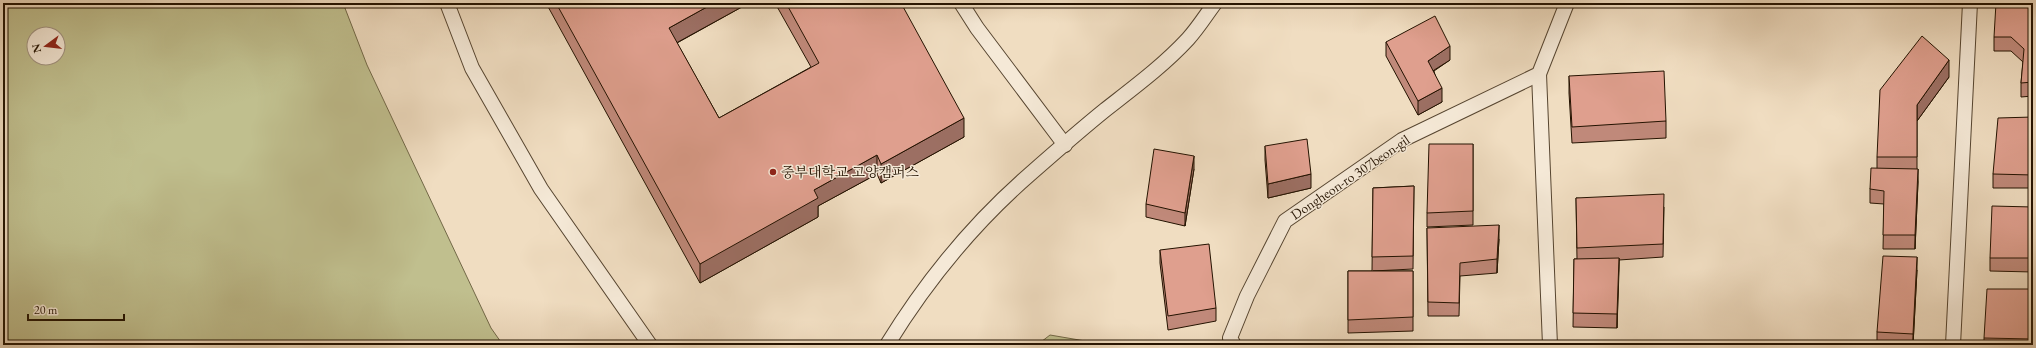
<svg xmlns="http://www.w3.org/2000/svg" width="2036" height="348" viewBox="0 0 2036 348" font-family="'EB Garamond','Noto Serif KR',serif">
	<rect width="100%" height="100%" fill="#f0ddc1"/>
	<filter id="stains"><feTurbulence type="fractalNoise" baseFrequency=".005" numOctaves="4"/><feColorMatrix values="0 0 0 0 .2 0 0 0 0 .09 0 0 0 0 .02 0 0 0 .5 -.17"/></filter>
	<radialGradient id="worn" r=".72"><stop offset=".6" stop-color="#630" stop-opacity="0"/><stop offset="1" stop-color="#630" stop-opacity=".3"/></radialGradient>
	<!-- green -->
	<g fill="#c0bf8e" stroke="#726847" fill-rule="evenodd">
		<path d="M3 3H343L367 65 491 328 503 345H3ZM34 34H58V58H34Z"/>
		<path d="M1050 335 1091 342 1094 345H1037Z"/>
	</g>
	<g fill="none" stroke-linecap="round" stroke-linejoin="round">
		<!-- lane casing -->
		<g stroke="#564530" stroke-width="16">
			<g id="lane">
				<path d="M447 3 472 68 541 189 650 345"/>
				<path d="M961 3 977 28 1065 145"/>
				<path d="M1539 74 1550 345"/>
				<path d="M887 345C925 283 974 223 1029 175 1054 153 1079 131 1105 110 1133 88 1163 66 1188 39 1198 28 1206 15 1215 3"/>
				<path d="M1234 345 1230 338 1247 296 1285 221 1402 140 1539 74 1567 3"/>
				<path d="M1953 345 1970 3"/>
			</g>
		</g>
		<!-- lane -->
		<use href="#lane" stroke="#f5e9d7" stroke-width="14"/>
	</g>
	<!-- wall -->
	<g fill="#c0897a" stroke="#231200">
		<path d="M546 3H749L677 43 719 118 811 67 775 3H901L964 137 881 183 877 174 818 206V217L700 283Z"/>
		<path d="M2033 4V96L2021 97V83L2023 62 2011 51H1994V37Z"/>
		<path d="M1386 42 1450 60 1434 71 1442 102 1418 115 1386 56Z"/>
		<path d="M1569 76 1666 121V138L1572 143 1569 93Z"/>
		<path d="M1949 77 1917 121V169L1918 182 1915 249H1883L1884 204 1870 203V189L1877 168V157Z"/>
		<path d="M2033 117V188H1993V174Z"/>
		<path d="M1473 144V225L1427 227V213Z"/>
		<path d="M1265 146 1311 188 1268 198 1265 160Z"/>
		<path d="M1194 169 1185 226 1146 217V204Z"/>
		<path d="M1414 186 1413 269 1373 271H1413V331L1348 333V271H1372L1373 188Z"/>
		<path d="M1576 198 1664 207 1663 257 1619 260 1617 328 1573 327 1574 259H1577Z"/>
		<path d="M2033 207V272L1990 271V258Z"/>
		<path d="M1427 228 1499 239 1497 273 1460 276 1459 316H1428Z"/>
		<path d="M1160 250 1216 308V321L1168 330 1160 263Z"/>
		<path d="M1917 270 1913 345H1877V332Z"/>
		<path d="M2033 289V345H1984V338Z"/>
	</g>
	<!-- shaded-wall -->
	<g fill="#9c6f63" stroke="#231200">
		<path d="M714 3H749L669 47V28Z"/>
		<path d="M1450 46V60L1428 74V61Z"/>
		<path d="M1949 60V77L1917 121V105Z"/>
		<path d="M1442 88V102L1418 115V101Z"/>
		<path d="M964 118V137L881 183V164Z"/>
		<path d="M877 155V174L818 206V217L700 283V264L814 190Z"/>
		<path d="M1194 156V169L1185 226V213Z"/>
		<path d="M1918 169V182L1915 249V235Z"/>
		<path d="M1311 174V188L1268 198V184Z"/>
		<path d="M1499 225V239L1497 273V259Z"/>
		<path d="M1917 257V270L1913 345V334Z"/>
		<path d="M1619 258V271L1617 328V314Z"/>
	</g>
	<!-- building -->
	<g fill="#df9f8e" stroke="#231200">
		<path d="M556 3H714L669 28 719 118 819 63 786 3H901L964 118 881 164 877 155 814 190 818 198 700 264Z"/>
		<path d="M1996 3H2032L2033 4V82L2021 83 2024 49 2011 37H1994Z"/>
		<path d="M1435 16 1450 46 1428 61 1442 88 1418 101 1386 42Z"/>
		<path d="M1922 36 1949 60 1917 105V157H1877L1880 90Z"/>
		<path d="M1664 71 1666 121 1572 127 1569 76Z"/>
		<path d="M2033 117V175L1993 174 1998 118Z"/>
		<path d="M1307 139 1311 174 1268 184 1265 146Z"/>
		<path d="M1429 144H1473V211L1427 213Z"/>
		<path d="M1154 149 1194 156 1185 213 1146 204Z"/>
		<path d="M1871 168 1918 169 1915 235H1883L1884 191 1870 189Z"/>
		<path d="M1414 186 1413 256 1372 257 1373 188Z"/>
		<path d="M1664 194 1663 244 1577 248 1576 198Z"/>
		<path d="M1992 206 2033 207V258H1990Z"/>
		<path d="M1499 225 1497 259 1460 263 1459 303 1428 302 1427 228Z"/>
		<path d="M1209 244 1216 308 1168 316 1160 250Z"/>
		<path d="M1883 256 1917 257 1913 334 1877 332Z"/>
		<path d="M1619 258 1617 314 1573 313 1574 259Z"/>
		<path d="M1348 271H1413V317L1348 320Z"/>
		<path d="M1987 289H2033V339L1984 338Z"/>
	</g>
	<!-- markers -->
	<circle fill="#8f2418" stroke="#f5e9d7" stroke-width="1.5" cx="773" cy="172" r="4"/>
	<g text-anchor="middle" stroke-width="3" stroke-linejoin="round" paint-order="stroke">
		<!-- poi labels -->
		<g font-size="14" fill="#231200" stroke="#f5e9d7" text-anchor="start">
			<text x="781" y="177">중부대학교 고양캠퍼스</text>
		</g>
		<!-- street labels -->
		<g font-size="14" fill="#231200" stroke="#f5e9d7">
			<text transform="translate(1350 177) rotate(-34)" y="5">Dongheon-ro 307beon-gil</text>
		</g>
	</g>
	<!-- margin -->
	<rect width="2036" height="348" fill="none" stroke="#f0ddc1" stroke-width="16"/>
	<rect x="4" y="4" width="2028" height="340" fill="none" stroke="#231200" stroke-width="2"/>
	<rect x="8" y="8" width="2020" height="332" fill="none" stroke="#231200"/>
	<!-- north arrow -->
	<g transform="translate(46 46) rotate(255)"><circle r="19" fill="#f5e9d7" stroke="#a19381"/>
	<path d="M0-3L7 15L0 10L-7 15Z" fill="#8f2418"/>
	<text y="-6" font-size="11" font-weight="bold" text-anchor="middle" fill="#231200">N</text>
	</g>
	<!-- scale -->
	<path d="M28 314v6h96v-6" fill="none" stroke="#231200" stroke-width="2"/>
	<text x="34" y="314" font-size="12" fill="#231200" stroke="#f5e9d7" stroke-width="3" paint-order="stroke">20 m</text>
	<rect width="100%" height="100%" filter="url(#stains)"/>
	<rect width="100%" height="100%" fill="url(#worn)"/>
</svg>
